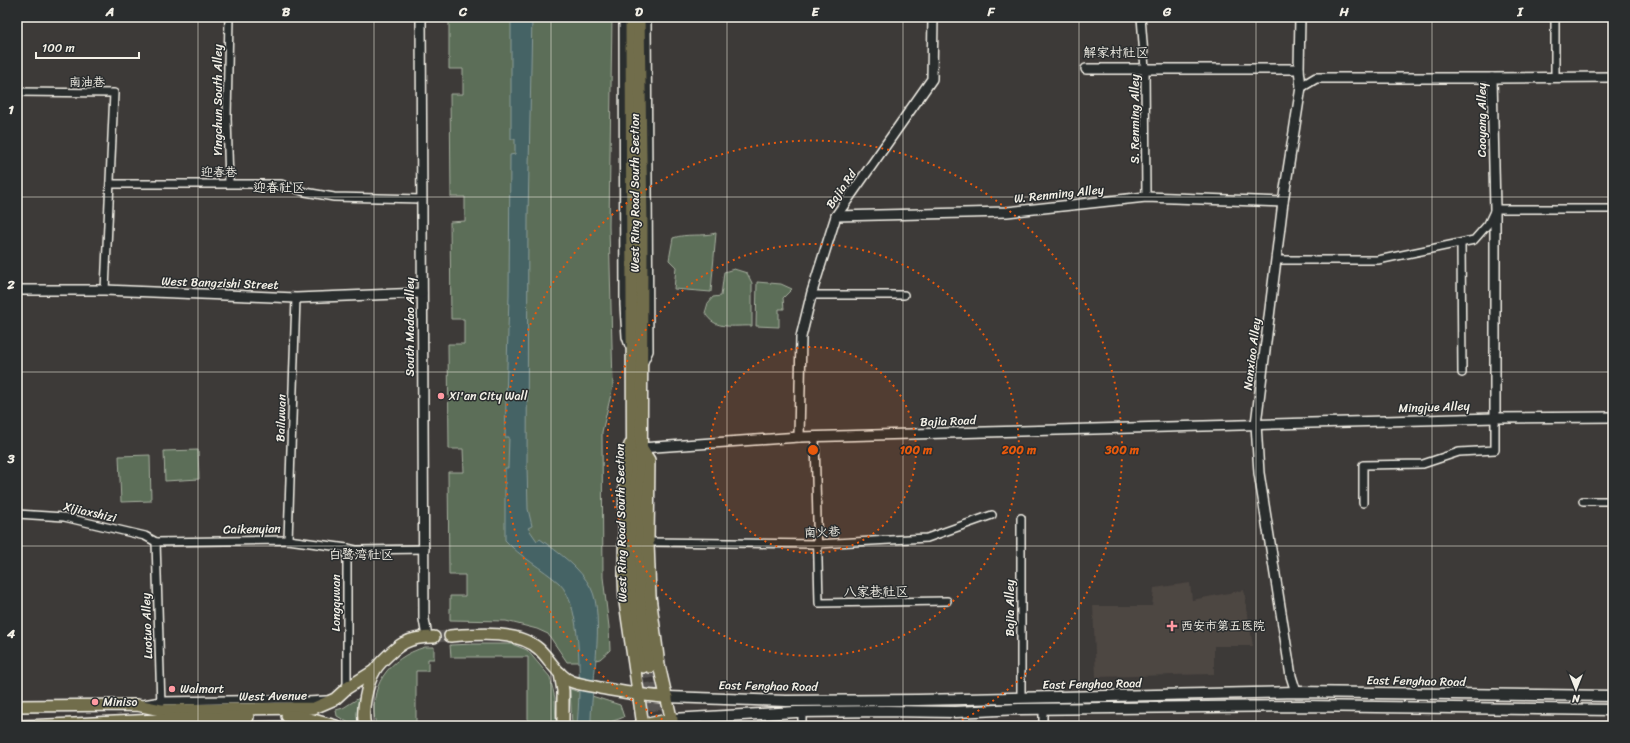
<svg xmlns="http://www.w3.org/2000/svg" width="1630" height="743" viewBox="0 0 1630 743" font-family="Sriracha,'LXGW WenKai TC',sans-serif">
	<rect width="100%" height="100%" fill="#3d3a38"/>
	<filter id="ink" filterUnits="userSpaceOnUse"><feTurbulence type="fractalNoise" baseFrequency=".025" numOctaves="2"/><feDisplacementMap in="SourceGraphic" scale="8" xChannelSelector="R" yChannelSelector="G"/><feConvolveMatrix kernelMatrix="1 2 1 2 8 2 1 2 1" color-interpolation-filters="sRGB"/></filter>
	<g filter="url(#ink)">
		<!-- built -->
		<path fill="#4d4642" d="M1190 583 1192 600 1244 590 1253 646H1214V674L1096 677 1093 606H1152L1154 588Z"/>
		<!-- green -->
		<g fill="#5b6e58" stroke="#a8b0a0">
			<path d="M449 17H612L609 226 613 386 602 432 603 577 609 627 610 650 600 659 587 662H567L548 634 537 629 506 621 450 620V596H465V575H449L448 472H464L463 449H449L448 344H464V319H451L450 222 465 221V197H451L450 94H463V69H449Z"/>
			<path d="M716 233 711 292 674 289 676 267 669 260 673 238C687 233 701 237 716 233Z"/>
			<path d="M734 269 747 273 752 283V326C733 325 715 331 705 313L708 303 713 297 721 296 724 272Z"/>
			<path d="M757 282 781 284 792 289 783 298 784 309H779V327L756 326Z"/>
			<path d="M198 450 199 479 165 481 164 451Z"/>
			<path d="M150 455 151 501 121 502 119 456Z"/>
			<path d="M474 644H512L527 650 550 677 555 698 556 726H528V657H451L450 645Z"/>
			<path d="M425 647H434V659H428V671H416V726H376C367 687 388 658 425 647Z"/>
			<path d="M570 689 620 705 624 717C609 724 589 726 572 726Z"/>
			<path d="M359 698 360 726H354L337 716 336 710 343 708Z"/>
		</g>
		<!-- water -->
		<path fill="#456365" stroke="#8b9c99" d="M511 17H532L528 217 527 467 528 509 532 526 528 528 537 541 540 539C559 553 580 567 591 588 606 617 590 691 591 726H577C580 694 584 606 559 583 542 568 520 557 505 540V468H508L509 437H505L509 295 510 155 515 154V139H511Z"/>
		<g fill="none" stroke-linecap="round" stroke-linejoin="round">
			<!-- primary-tunnel -->
			<g stroke="#585552" stroke-width="11" stroke-dasharray="11 5.5" stroke-linecap="butt">
				<path d="M434 637 450 636"/>
				<path d="M643 667 651 726"/>
				<path d="M650 667 660 726"/>
			</g>
			<!-- minor casing -->
			<g stroke="#f4f1e8" stroke-width="10">
				<g id="minor">
					<path d="M623 17 624 305 626 337 629 346"/>
					<path d="M1141 17 1145 69 1146 197"/>
					<path d="M1555 77V17"/>
					<path d="M17 92 114 93 105 290"/>
					<path d="M229 183 227 118 229 17"/>
					<path d="M110 184H281L305 192 334 197 422 199"/>
					<path d="M1461 243 1462 373"/>
					<path d="M1276 260H1378L1474 240 1488 224 1495 209H1613"/>
					<path d="M811 295H904"/>
					<path d="M644 362 649 351 647 17"/>
					<path d="M815 437 819 603 947 601"/>
					<path d="M1583 501H1613"/>
					<path d="M1363 503V465L1423 464 1459 452 1495 450V418"/>
					<path d="M17 514 64 517 145 536 156 542 288 540 347 548"/>
					<path d="M1021 518V698"/>
					<path d="M288 540 296 298"/>
					<path d="M156 542 161 706"/>
					<path d="M648 542 817 544 927 538 992 515"/>
					<path d="M347 688V548L356 550 425 549"/>
					<path d="M143 704 161 701 289 699 307 701 326 700"/>
					<path d="M1043 709V726"/>
					<path d="M231 726 288 725 312 720"/>
					<path d="M802 726V712"/>
				</g>
			</g>
			<!-- tertiary casing -->
			<g stroke="#f4f1e8" stroke-width="12">
				<g id="tertiary">
					<path d="M421 17 424 619 427 637"/>
					<path d="M1086 69H1299"/>
					<path d="M1301 87 1316 78H1492"/>
					<path d="M836 216 1007 212 1146 197 1283 202"/>
					<path d="M17 290H105L296 298 422 293"/>
					<path d="M1495 418V209L1492 78 1613 77"/>
					<path d="M799 437 801 337 812 292 836 216 932 79 933 17"/>
					<path d="M641 448 799 437 1495 418 1613 417"/>
					<path d="M1296 692 1291 676 1259 473 1256 424 1283 202 1301 87 1299 69 1300 17"/>
				</g>
			</g>
			<!-- secondary casing -->
			<g stroke="#f4f1e8" stroke-width="13">
				<g id="secondary">
					<path d="M667 697 786 701 918 700 1296 692 1613 696"/>
					<path d="M672 719 796 712 887 711 956 712 1019 709 1300 706 1613 710"/>
				</g>
			</g>
			<!-- primary casing -->
			<g stroke="#f4f1e8" stroke-width="14">
				<g id="primary">
					<path d="M631 17 633 593 643 667"/>
					<path d="M639 17 642 227 641 593 650 667"/>
					<path d="M630 445 625 460 624 578 625 602 643 726"/>
					<path d="M641 448 649 460 648 542 650 596 659 665 673 726"/>
					<path d="M450 636C476 634 518 630 539 649 550 659 558 677 573 682 582 685 592 686 600 688 623 692 643 696 667 697"/>
					<path d="M560 673 563 691V726"/>
					<path d="M17 706 137 705 161 710 314 708 335 699 347 688 374 671"/>
					<path d="M287 716H298L336 726"/>
					<path d="M18 726C95 724 171 718 248 717"/>
					<path d="M365 726C361 711 367 683 375 670 380 662 396 647 404 643 413 638 424 637 434 637"/>
					<path d="M639 726 672 719"/>
				</g>
			</g>
			<!-- minor -->
			<use href="#minor" stroke="#2a2d2e" stroke-width="7"/>
			<!-- tertiary -->
			<use href="#tertiary" stroke="#2a2d2e" stroke-width="9"/>
			<!-- secondary -->
			<use href="#secondary" stroke="#2a2d2e" stroke-width="10"/>
			<!-- primary -->
			<use href="#primary" stroke="#716d4b" stroke-width="11"/>
		</g>
	</g>
	<!-- grid -->
	<path fill="none" stroke="#f4f1e8" stroke-width="1" stroke-opacity="0.55" d="M198 17V726M374 17V726M551 17V726M727 17V726M903 17V726M1079 17V726M1256 17V726M1432 17V726M17 197H1613M17 372H1613M17 546H1613"/>
	<!-- distance rings -->
	<circle cx="813" cy="450" r="103" fill="#e8590c" fill-opacity=".12"/>
	<g fill="none" stroke="#e8590c" stroke-width="2" stroke-dasharray="2 4">
		<circle cx="813" cy="450" r="103"/>
		<circle cx="813" cy="450" r="206"/>
		<path d="M673 725A309 309 0 1 1 953 725"/>
	</g>
	<!-- markers -->
	<g fill="#ff9aa2" stroke="#2a2d2e" stroke-width="1.5">
		<circle cx="441" cy="396" r="4"/>
		<path d="M1170 620h4v4h4v4h-4v4h-4v-4h-4v-4h4z"/>
		<circle cx="172" cy="689" r="4"/>
		<circle cx="95" cy="702" r="4"/>
	</g>
	<g text-anchor="middle" stroke-width="3" stroke-linejoin="round" paint-order="stroke">
		<!-- street labels -->
		<g font-size="12" fill="#f4f1e8" stroke="#2a2d2e">
			<text x="87" y="86">南油巷</text>
			<text transform="translate(218 100) rotate(-90)" y="4">Yingchun South Alley</text>
			<text transform="translate(1135 119) rotate(-90)" y="4">S. Renming Alley</text>
			<text transform="translate(1482 120) rotate(-90)" y="4">Caoyang Alley</text>
			<text x="219" y="176">迎春巷</text>
			<text transform="translate(841 189) rotate(-56)" y="4">Bajia Rd</text>
			<text transform="translate(635 193) rotate(-90)" y="4">West Ring Road South Section</text>
			<text transform="translate(1059 194) rotate(-6)" y="4">W. Renming Alley</text>
			<text transform="translate(220 283) rotate(2)" y="4">West Bangzishi Street</text>
			<text transform="translate(410 327) rotate(-90)" y="4">South Madao Alley</text>
			<text transform="translate(1252 354) rotate(-83)" y="4">Nanxiao Alley</text>
			<text transform="translate(1434 407) rotate(-2)" y="4">Mingjue Alley</text>
			<text transform="translate(281 418) rotate(-88)" y="4">Bailuwan</text>
			<text transform="translate(948 421) rotate(-2)" y="4">Bajia Road</text>
			<text transform="translate(90 512) rotate(13)" y="4">Xijiaxshizi</text>
			<text transform="translate(621 523) rotate(-91)" y="4">West Ring Road South Section</text>
			<text transform="translate(252 529) rotate(-1)" y="4">Caikenyian</text>
			<text transform="translate(822 532) rotate(-2)" y="4">南火巷</text>
			<text transform="translate(336 603) rotate(-90)" y="4">Longquwan</text>
			<text transform="translate(1010 608) rotate(-90)" y="4">Bajia Alley</text>
			<text transform="translate(147 626) rotate(-92)" y="4">Luotuo Alley</text>
			<text transform="translate(1416 681) rotate(1)" y="4">East Fenghao Road</text>
			<text transform="translate(1092 684) rotate(-1)" y="4">East Fenghao Road</text>
			<text transform="translate(768 686) rotate(1)" y="4">East Fenghao Road</text>
			<text transform="translate(273 696) rotate(-1)" y="4">West Avenue</text>
		</g>
		<!-- poi labels -->
		<g font-size="12" fill="#f4f1e8" stroke="#2a2d2e" text-anchor="start">
			<text x="449" y="400">Xi'an City Wall</text>
			<text x="1181" y="630">西安市第五医院</text>
			<text x="180" y="693">Walmart</text>
			<text x="103" y="706">Miniso</text>
		</g>
		<!-- neighbourhood labels -->
		<g font-size="13" fill="#f4f1e8" stroke="#2a2d2e">
			<text x="1116" y="57">解家村社区</text>
			<text x="279" y="192">迎春社区</text>
			<text x="361" y="559">白鹭湾社区</text>
			<text x="876" y="596">八家巷社区</text>
		</g>
	</g>
	<circle cx="813" cy="450" r="6" fill="#e8590c" stroke="#2a2d2e" stroke-width="2"/>
	<g font-size="12" text-anchor="middle" font-weight="bold" fill="#e8590c" stroke="#2a2d2e" stroke-width="3" stroke-linejoin="round" paint-order="stroke">
		<text x="916" y="454">100 m</text>
		<text x="1019" y="454">200 m</text>
		<text x="1122" y="454">300 m</text>
	</g>
	<!-- margin -->
	<rect width="1630" height="743" fill="none" stroke="#2a2d2e" stroke-width="44"/>
	<!-- north arrow -->
	<g transform="translate(1576 689) rotate(180)" stroke="#2a2d2e" stroke-width="3" paint-order="stroke">
	<path d="M0-3L7 15L0 10L-7 15Z" fill="#f4f1e8"/>
	<text y="-6" font-size="11" font-weight="bold" text-anchor="middle" fill="#f4f1e8">N</text>
	</g>
	<!-- scale -->
	<path d="M36 52v6h103v-6" fill="none" stroke="#f4f1e8" stroke-width="2"/>
	<text x="42" y="52" font-size="12" fill="#f4f1e8" stroke="#2a2d2e" stroke-width="3" paint-order="stroke">100 m</text>
	<rect x="22" y="22" width="1586" height="699" fill="none" stroke="#f4f1e8" stroke-width="1.5"/>
	<g font-size="13" text-anchor="middle" font-weight="bold" fill="#f4f1e8">
		<text x="110" y="16">A</text>
		<text x="286" y="16">B</text>
		<text x="463" y="16">C</text>
		<text x="639" y="16">D</text>
		<text x="815" y="16">E</text>
		<text x="991" y="16">F</text>
		<text x="1167" y="16">G</text>
		<text x="1344" y="16">H</text>
		<text x="1520" y="16">I</text>
		<text x="11" y="114">1</text>
		<text x="11" y="289">2</text>
		<text x="11" y="463">3</text>
		<text x="11" y="638">4</text>
	</g>
</svg>
